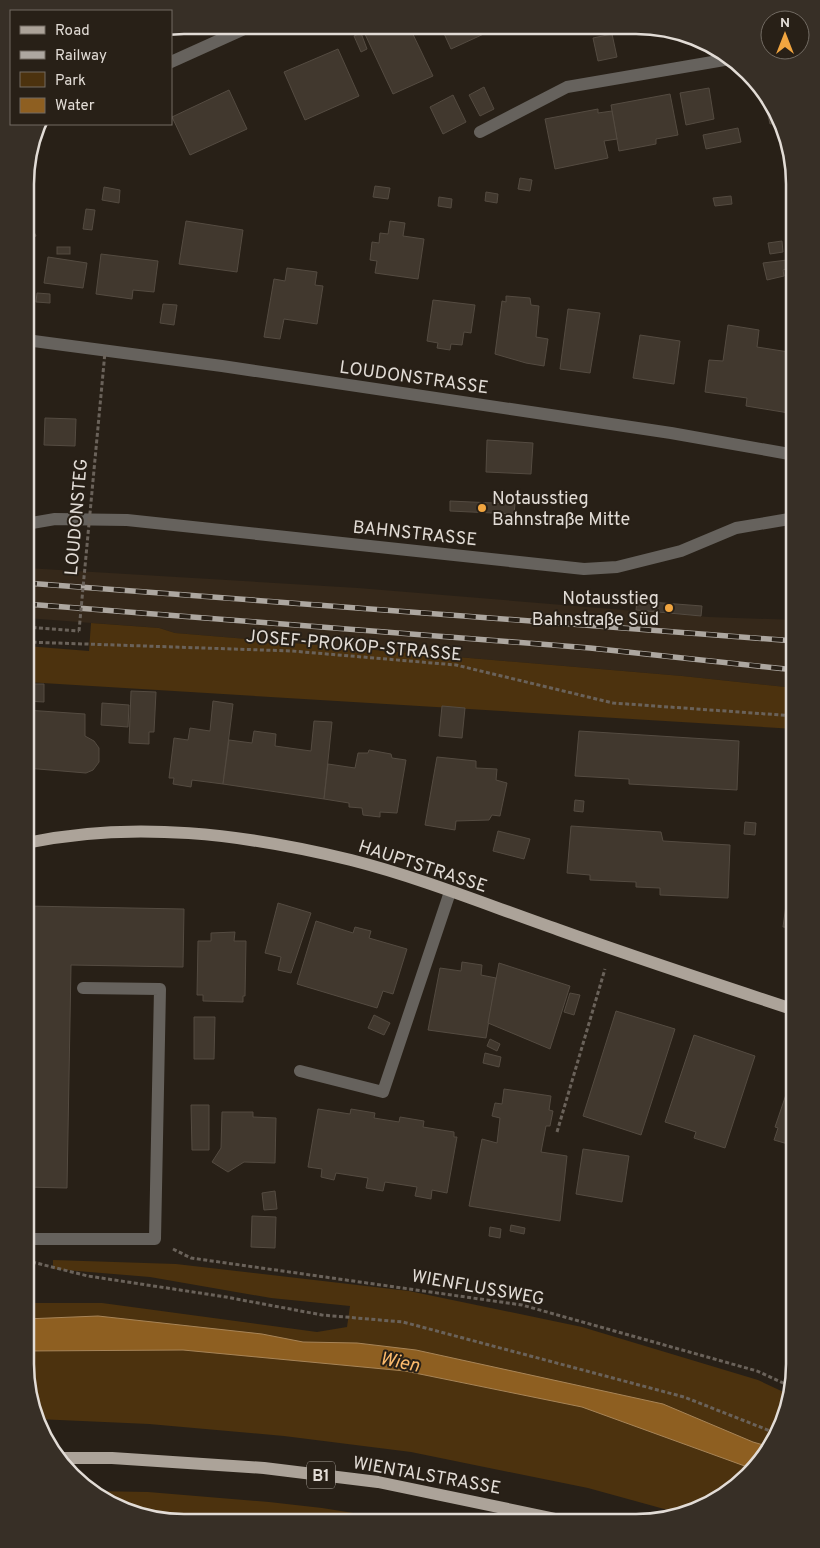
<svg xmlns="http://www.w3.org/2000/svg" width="820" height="1548" viewBox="0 0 820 1548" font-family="Overpass,sans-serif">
	<rect width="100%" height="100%" fill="#282017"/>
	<!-- built -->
	<path fill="#35281a" d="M26 568 358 588 709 617 795 620V688L682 676 175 633 159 628 26 618Z"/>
	<!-- green -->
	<g fill="#4c320e">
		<path d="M91 623 159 628 175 633 682 676 795 688V729L26 682V646L89 651Z"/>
		<path d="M53 1260 176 1264 409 1291 582 1327 758 1380 790 1395 783 1424 762 1461 724 1496 686 1515 588 1488 411 1452 284 1436 149 1424 37 1419 33 1415 25 1364V1303H102L317 1332 347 1327 350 1306 271 1298 150 1277 53 1269Z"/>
		<path d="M91 1491 148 1492 269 1502 322 1508 410 1522H255L133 1513 123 1511Z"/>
	</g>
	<!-- water -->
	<path fill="#8e5f21" stroke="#a78457" d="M98 1316 262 1334 303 1342 357 1343 416 1350 663 1404 753 1442 770 1447 762 1461 753 1469 582 1407 405 1371 183 1350 25 1351V1319Z"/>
	<!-- building -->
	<g fill="#41382e" stroke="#544b41">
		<path d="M184 25 193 26 171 35V28Z"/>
		<path d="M376 26H409L433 76 393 94 364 32Z"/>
		<path d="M441 27H499L451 49Z"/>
		<path d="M361 33 367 49 361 52 354 36Z"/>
		<path d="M612 34 617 57 598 61 593 38Z"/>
		<path d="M338 49 359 96 305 120 284 72Z"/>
		<path d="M484 87 494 109 480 116 469 95Z"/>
		<path d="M709 88 714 119 686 125 680 93Z"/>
		<path d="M229 90 247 129 190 155 172 117Z"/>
		<path d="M670 94 678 135 656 139V144L619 151 611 105Z"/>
		<path d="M453 95 466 122 443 134 430 107Z"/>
		<path d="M765 102 779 123 770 124Z"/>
		<path d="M598 109V113L612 111 617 139 604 141 608 158 555 169 545 119Z"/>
		<path d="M738 128 741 142 706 149 703 135Z"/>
		<path d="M520 178 532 180 530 191 518 189Z"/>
		<path d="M375 186 390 188 388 199 373 197Z"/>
		<path d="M104 187 120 190 119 203 102 200Z"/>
		<path d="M795 187V233L786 188Z"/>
		<path d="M486 192 498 194 497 203 485 201Z"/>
		<path d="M731 196 732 204 715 206 713 198Z"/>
		<path d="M439 197 452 199 451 208 438 206Z"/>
		<path d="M86 209 95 210 92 230 83 229Z"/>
		<path d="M26 215 36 236 26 240Z"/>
		<path d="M186 221 243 230 237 272 179 264Z"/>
		<path d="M390 221 405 223 403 236 424 239 418 279 375 273 377 261 370 260 372 242 379 243 380 233 388 234Z"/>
		<path d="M782 241 783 252 770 254 768 243Z"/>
		<rect x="57" y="247" width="13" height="7"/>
		<path d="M101 254 158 261 154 292 133 290 132 299 96 294Z"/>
		<path d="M48 257 87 263 83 288 44 283Z"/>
		<path d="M795 259V267L783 270 784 276 767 280 763 263Z"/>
		<path d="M287 268 317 272 315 285 323 286 317 324 284 319 280 339 264 337 274 279 285 281Z"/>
		<path d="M37 293 50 294V303L36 302Z"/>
		<path d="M506 296 530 298 531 305 539 306 536 337 548 339 544 366 526 363 495 354 502 301 506 302Z"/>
		<path d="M433 300 475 305 471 333 464 332 462 345 451 344 450 350 437 348 438 343 427 341Z"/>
		<path d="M163 304 177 305 174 325 160 323Z"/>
		<path d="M568 309 600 313 590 373 560 369Z"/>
		<path d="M728 325 759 330 757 347 795 353V414L746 406 747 398 705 392 709 360 723 361Z"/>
		<path d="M640 335 680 341 674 384 633 378Z"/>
		<path d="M45 418 76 419 75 446 44 445Z"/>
		<path d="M487 440 533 443 531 474 486 472Z"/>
		<path d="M450 501 515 504 514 514 450 511Z"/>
		<path d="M637 601 702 606 701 616 636 610Z"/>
		<path d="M26 684H44V702L26 701Z"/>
		<path d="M131 691 156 692 154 732H149V744L129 743Z"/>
		<path d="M213 701 233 704 223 784 192 780 191 787 173 784 174 778H169L174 738 188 740 190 728 210 731Z"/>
		<path d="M102 703 129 705 128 727 101 725Z"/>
		<path d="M442 706 465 708 462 738 439 736Z"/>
		<path d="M26 710 85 714V736L94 741 99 748V762L93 770 86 773 26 768Z"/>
		<path d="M314 721 332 722 324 799 223 784 229 740 252 743 254 731 276 734 275 746 311 751Z"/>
		<path d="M579 731 739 741 737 790 629 784V779L575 776Z"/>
		<path d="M369 750 391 754 392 758 406 760 397 813 380 812V817L363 815 362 808 349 807V803L324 799 328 764 355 768 358 753H368Z"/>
		<path d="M437 757 476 761V768L497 769 496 780 507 783 500 816 492 815 489 820 456 821 455 830 425 825Z"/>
		<path d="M575 800 584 801 583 812 574 811Z"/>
		<path d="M745 822 756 823 755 835 744 834Z"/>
		<path d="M571 826 661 832 663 841 730 845 728 898 660 895V888L636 887V882L590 880V875L567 873Z"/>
		<path d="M498 831 530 839 524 859 493 851Z"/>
		<path d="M795 839V928L783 927Z"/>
		<path d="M278 903 311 913 291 973 278 970 281 957 265 953Z"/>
		<path d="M26 906 184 909 183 967 71 965 67 1188 25 1187Z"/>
		<path d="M316 921 353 933 355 927 371 931 369 938 407 949 393 994 383 991 377 1008 297 984Z"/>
		<path d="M235 932 234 941H246L245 996H243V1002L203 1001V995H197L198 941H211V933Z"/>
		<path d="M462 962 482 965 481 975 496 978 486 1038 428 1030 440 968 461 971Z"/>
		<path d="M499 963 570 986 550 1049 488 1023Z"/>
		<path d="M570 993 580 995 574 1015 564 1012Z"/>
		<path d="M616 1011 675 1029 641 1135 583 1116Z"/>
		<path d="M374 1015 390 1023 384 1035 368 1028Z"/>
		<path d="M194 1017H215L214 1059H194Z"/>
		<path d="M694 1035 755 1056 725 1148 694 1138 696 1132 665 1122Z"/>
		<path d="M490 1039 500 1044 497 1051 487 1046Z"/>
		<path d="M485 1053 501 1057 499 1067 483 1063Z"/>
		<path d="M795 1068V1146L774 1140 778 1128 775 1127Z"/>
		<path d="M504 1089 551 1096 549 1110 553 1111 550 1126H546L541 1152 567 1156 560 1221 469 1206 482 1139 497 1143 500 1118 492 1116 495 1103 502 1104Z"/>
		<path d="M191 1105H209V1150H192Z"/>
		<path d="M318 1109 350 1114 351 1109 375 1113 374 1118 399 1122 400 1117 424 1121 423 1127 454 1132V1137H457L447 1193 432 1190 431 1199 415 1196 417 1187 385 1182 383 1191 366 1188 368 1178 336 1173 334 1180 321 1177 322 1169 308 1167Z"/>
		<path d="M222 1112H253V1117L276 1118 275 1163 244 1162 228 1172 212 1162 221 1148Z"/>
		<path d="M583 1149 629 1156 622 1202 576 1194Z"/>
		<path d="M795 1171V1206L787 1203Z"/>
		<path d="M275 1191 277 1209 264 1210 262 1193Z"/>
		<path d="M252 1216 276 1217 275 1248 251 1247Z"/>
		<path d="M511 1225 525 1228 524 1234 510 1231Z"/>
		<path d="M490 1227 501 1229 500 1238 489 1236Z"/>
	</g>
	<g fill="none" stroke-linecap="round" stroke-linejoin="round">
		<!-- path -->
		<g stroke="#6a625a" stroke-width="3" stroke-dasharray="4 2.5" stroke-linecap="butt">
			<path d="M26 627 79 631"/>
			<path d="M26 642 292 651 456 665 613 703 795 716"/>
			<path d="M557 1132 605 969"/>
			<path d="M173 1249 191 1258 522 1305 757 1371 792 1387"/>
			<path d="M32 1262 88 1276 226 1297 322 1315 403 1322 684 1397 778 1434"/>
			<path d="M154 1519 200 1522"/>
		</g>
		<!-- minor -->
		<g stroke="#66625d" stroke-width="12">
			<path d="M171 62 253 25"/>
			<path d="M480 132 567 87 730 59"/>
			<path d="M26 340 222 366 671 433 795 455"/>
			<path d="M26 524 55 519 127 520 584 569 617 567 681 551 736 528 795 518"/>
			<path d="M300 1071 383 1092 450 892"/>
			<path d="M25 1239H155L160 989 83 988"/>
		</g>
		<!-- major -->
		<g stroke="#aca399" stroke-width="12">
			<path d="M26 843C133 820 245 834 351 860 422 878 490 906 559 930 637 958 716 984 795 1010"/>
			<path d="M62 1458H112L264 1468 378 1482 575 1523"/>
		</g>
		<!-- rail casing -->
		<g stroke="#ada7a0" stroke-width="5.5">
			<g id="rail">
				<path d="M26 583 795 641"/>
				<path d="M26 604 590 648 795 670"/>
			</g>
		</g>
		<!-- rail -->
		<use href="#rail" stroke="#282017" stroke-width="4" stroke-dasharray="11" stroke-linecap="butt"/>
		<!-- path-bridge -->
		<path stroke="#6a625a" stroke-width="3" stroke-dasharray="4 2.5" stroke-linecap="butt" d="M79 631 105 352"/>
	</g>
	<!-- markers -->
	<g fill="#f1a540" stroke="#282017" stroke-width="2">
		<circle cx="482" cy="508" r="5"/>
		<circle cx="669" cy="608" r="5"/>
	</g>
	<g text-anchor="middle" stroke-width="4" stroke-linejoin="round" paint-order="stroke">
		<!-- shield labels -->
		<rect fill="#282017" stroke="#aaa49d" stroke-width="1" x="307" y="1461.5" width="28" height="27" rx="4"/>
		<g font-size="16" font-weight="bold" fill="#e2dcd6">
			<text x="321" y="1481">B1</text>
		</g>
		<!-- street labels -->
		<g font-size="18" fill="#e2dcd6" stroke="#282017">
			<text transform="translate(414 377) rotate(8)" y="6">LOUDONSTRASSE</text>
			<text transform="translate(76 517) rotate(-85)" y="6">LOUDONSTEG</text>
			<text transform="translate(415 533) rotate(6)" y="6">BAHNSTRASSE</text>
			<text transform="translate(354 645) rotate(5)" y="6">JOSEF-PROKOP-STRASSE</text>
			<text transform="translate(423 866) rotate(18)" y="6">HAUPTSTRASSE</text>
			<text transform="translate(478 1287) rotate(10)" y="6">WIENFLUSSWEG</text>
			<text transform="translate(427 1475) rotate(10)" y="6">WIENTALSTRASSE</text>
		</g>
		<!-- poi labels -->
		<g font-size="18" fill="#e2dcd6" stroke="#282017" text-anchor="start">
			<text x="492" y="504">Notausstieg<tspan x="492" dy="21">Bahnstraße Mitte</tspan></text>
			<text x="659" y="604" text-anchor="end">Notausstieg<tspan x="659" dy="21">Bahnstraße Süd</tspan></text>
		</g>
		<!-- water labels -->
		<g font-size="19" font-style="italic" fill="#fbba6c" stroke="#282017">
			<text transform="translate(400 1361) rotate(12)" y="7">Wien</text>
		</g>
	</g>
	<!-- crop -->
	<path d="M0 0H820V1548H0ZM184 34H636A150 150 0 0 1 786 184V1364A150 150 0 0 1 636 1514H184A150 150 0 0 1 34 1364V184A150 150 0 0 1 184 34Z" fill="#372f26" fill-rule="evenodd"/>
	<path fill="none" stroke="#e2dcd6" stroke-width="2.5" d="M184 34H636A150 150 0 0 1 786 184V1364A150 150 0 0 1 636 1514H184A150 150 0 0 1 34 1364V184A150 150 0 0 1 184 34Z"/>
	<!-- legend -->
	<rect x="10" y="10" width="162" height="115" fill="#282017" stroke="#726b63"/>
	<rect x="20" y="26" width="25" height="8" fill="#aca399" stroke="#726b63"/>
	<text x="55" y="35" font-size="15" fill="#e2dcd6">Road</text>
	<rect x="20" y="51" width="25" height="8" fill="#ada7a0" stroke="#726b63"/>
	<text x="55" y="60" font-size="15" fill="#e2dcd6">Railway</text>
	<rect x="20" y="72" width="25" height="15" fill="#4c320e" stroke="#726b63"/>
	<text x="55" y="85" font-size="15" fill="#e2dcd6">Park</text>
	<rect x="20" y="98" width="25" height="15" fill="#8e5f21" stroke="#726b63"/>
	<text x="55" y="110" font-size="15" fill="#e2dcd6">Water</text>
	<!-- north arrow -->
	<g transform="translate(785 35)"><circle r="24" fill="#282017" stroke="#726b63"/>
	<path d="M0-4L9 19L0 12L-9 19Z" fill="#f1a540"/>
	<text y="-8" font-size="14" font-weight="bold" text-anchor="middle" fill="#e2dcd6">N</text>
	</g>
</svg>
